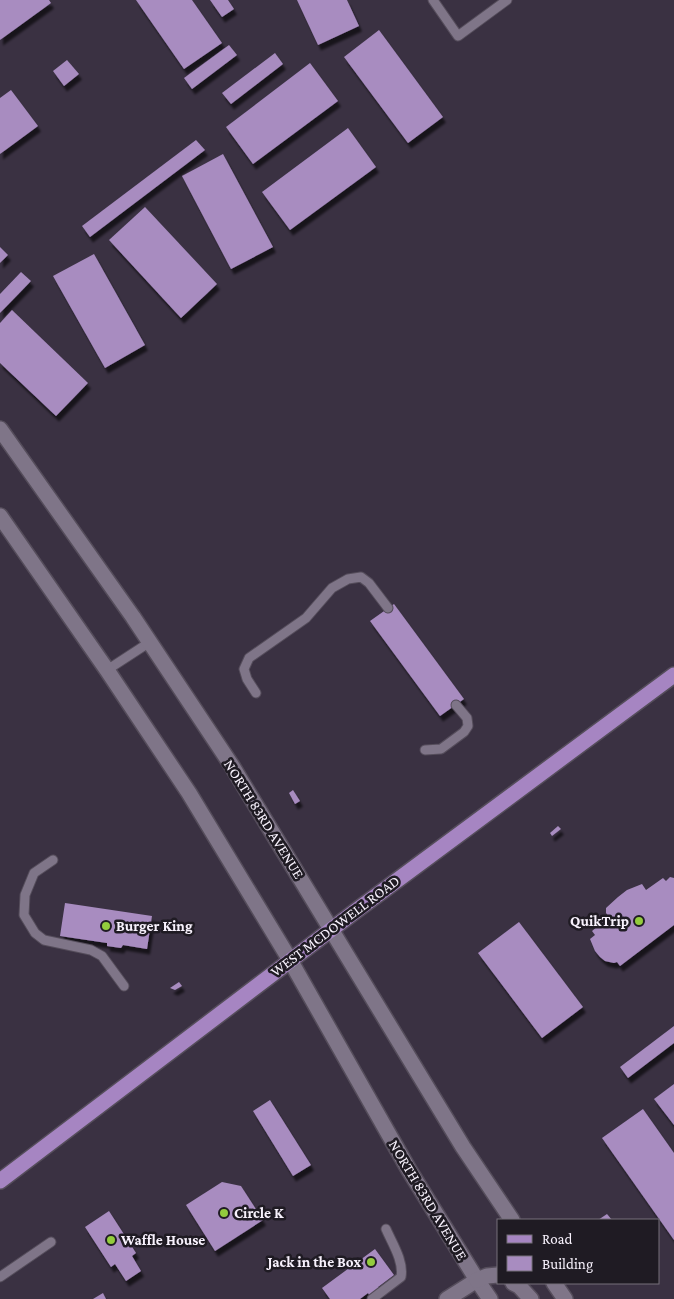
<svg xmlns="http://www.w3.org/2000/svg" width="674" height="1299" viewBox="0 0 674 1299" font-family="'Crimson Pro',serif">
	<defs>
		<filter id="shadow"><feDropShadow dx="3" dy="5.5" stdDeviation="1" flood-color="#0009"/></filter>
	</defs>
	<rect width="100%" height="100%" fill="#3a3142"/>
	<!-- building -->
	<g fill="#a88cc0" filter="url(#shadow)">
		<path d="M0 0H49L51 3 0 40Z"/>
		<path d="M136 0H192L222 43 184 69Z"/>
		<path d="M210 0H228L234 9 222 17Z"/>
		<path d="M297 0H347L359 26 318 45Z"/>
		<path d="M379 30 443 117 408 143 344 57Z"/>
		<path d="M229 45 237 55 192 89 184 78Z"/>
		<path d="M275 53 283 64 231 104 222 93Z"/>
		<path d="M67 60 79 74 64 86 53 71Z"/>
		<path d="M310 63 338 101 253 164 226 127Z"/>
		<path d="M11 90 38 126 0 154V98Z"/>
		<path d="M348 128 376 167 290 230 262 192Z"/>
		<path d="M196 140 205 150 90 237 82 226Z"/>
		<path d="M223 154 273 247 231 269 182 176Z"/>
		<path d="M145 207 217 284 181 318 109 240Z"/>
		<path d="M0 247 8 255 0 263Z"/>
		<path d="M94 254 145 345 105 368 53 276Z"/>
		<path d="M21 272 31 281 0 313V294Z"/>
		<path d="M12 310 88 383 56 416 0 363V323Z"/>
		<path d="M394 604 464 699 440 716 370 621Z"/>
		<path d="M293 790 300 801 295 804 289 793Z"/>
		<path d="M558 826 561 829 552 836 550 833Z"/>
		<path d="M670 877 674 878V925L620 966 617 962 614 963 605 961 600 957 595 951 590 939 595 935 592 931 609 917 606 913V908L618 897 627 890 642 884 646 890 663 878 666 881Z"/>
		<path d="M65 903 152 916 147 949 123 945 121 948 107 946V943L60 936Z"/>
		<path d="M519 922 583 1007 542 1038 478 953Z"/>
		<path d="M179 982 182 986 175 990 170 988Z"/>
		<path d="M674 1026V1043L628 1078 620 1067Z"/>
		<path d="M674 1084V1125L654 1099Z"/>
		<path d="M270 1100 311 1165 293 1176 253 1111Z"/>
		<path d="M643 1109 674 1153V1240L602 1138Z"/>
		<path d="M222 1182 241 1186 263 1220 215 1251 186 1205Z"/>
		<path d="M109 1211 136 1253 132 1256 141 1271 126 1281 115 1264 111 1267 85 1227Z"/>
		<path d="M607 1214 612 1220H598Z"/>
		<path d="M375 1249 394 1275 378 1287 381 1291 371 1298 368 1293 360 1299H330L322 1288Z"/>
		<path d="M103 1293 106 1299H93Z"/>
	</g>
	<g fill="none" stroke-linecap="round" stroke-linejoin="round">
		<!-- lane casing -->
		<g stroke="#554d5b" stroke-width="11">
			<g id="lane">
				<path d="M433 0 458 36 507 0"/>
				<path d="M107 670 150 642"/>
				<path d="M256 693 247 679 244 669 249 658 306 618 332 588 348 579 361 577 369 583 388 608"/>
				<path d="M425 750 441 749 464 732 468 726 467 718 456 705"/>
				<path d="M53 860 34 873 25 895 24 915 35 933 44 940 91 950 102 956 124 986"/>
				<path d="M0 1277 51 1242"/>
				<path d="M372 1299 401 1277C404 1261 392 1243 386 1229"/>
			</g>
		</g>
		<!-- street casing -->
		<g stroke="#554d5b" stroke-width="18">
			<path id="street" d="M447 1299 477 1280"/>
		</g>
		<!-- secondary casing -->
		<g stroke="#554d5b" stroke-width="18">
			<g id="secondary">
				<path d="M0 429 133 617 232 766 463 1147 512 1220"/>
				<path d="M0 516 107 670 189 793 290 960 409 1170 477 1280 490 1299"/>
				<path d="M477 1280 487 1276 498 1275"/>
				<path d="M513 1283 519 1286 531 1299"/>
				<path d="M554 1283 565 1299"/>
			</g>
		</g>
		<!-- primary casing -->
		<g stroke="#554d5b" stroke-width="18">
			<path id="primary" d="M0 1181 357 910 674 675"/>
		</g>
		<!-- lane -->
		<use href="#lane" stroke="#7f7588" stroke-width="9"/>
		<!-- street -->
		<use href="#street" stroke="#7f7588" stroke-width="15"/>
		<!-- secondary -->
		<use href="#secondary" stroke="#7f7588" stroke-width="15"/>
		<!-- primary -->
		<use href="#primary" stroke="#a685c2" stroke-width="15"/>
	</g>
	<!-- markers -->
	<g fill="#93cc3d" stroke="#1f1b23" stroke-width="2">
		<circle cx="639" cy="921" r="5"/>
		<circle cx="106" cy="926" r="5"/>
		<circle cx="224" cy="1213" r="5"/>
		<circle cx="111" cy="1240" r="5"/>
		<circle cx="371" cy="1262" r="5"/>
	</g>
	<g text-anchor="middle" stroke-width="5" stroke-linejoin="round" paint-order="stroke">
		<!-- street labels -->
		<g font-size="15" fill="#f8f2fd" stroke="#1f1b23">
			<text transform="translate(264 819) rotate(58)" y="5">NORTH 83RD AVENUE</text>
			<text transform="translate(335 926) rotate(-37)" y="5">WEST MCDOWELL ROAD</text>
			<text transform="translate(428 1200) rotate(59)" y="5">NORTH 83RD AVENUE</text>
		</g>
		<!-- poi labels -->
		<g font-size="15" font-weight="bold" fill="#f8f2fd" stroke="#1f1b23" text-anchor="start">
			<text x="629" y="926" text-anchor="end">QuikTrip</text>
			<text x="116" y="931">Burger King</text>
			<text x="234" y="1218">Circle K</text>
			<text x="121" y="1245">Waffle House</text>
			<text x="361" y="1267" text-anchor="end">Jack in the Box</text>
		</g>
	</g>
	<!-- legend -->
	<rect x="497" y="1219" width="162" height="65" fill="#1f1b23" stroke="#76717a"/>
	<rect x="507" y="1235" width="25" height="8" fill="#a685c2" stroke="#76717a"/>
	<text x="542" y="1244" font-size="15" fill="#f8f2fd">Road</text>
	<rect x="507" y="1256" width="25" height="15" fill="#a88cc0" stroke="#76717a"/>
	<text x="542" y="1269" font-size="15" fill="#f8f2fd">Building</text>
</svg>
